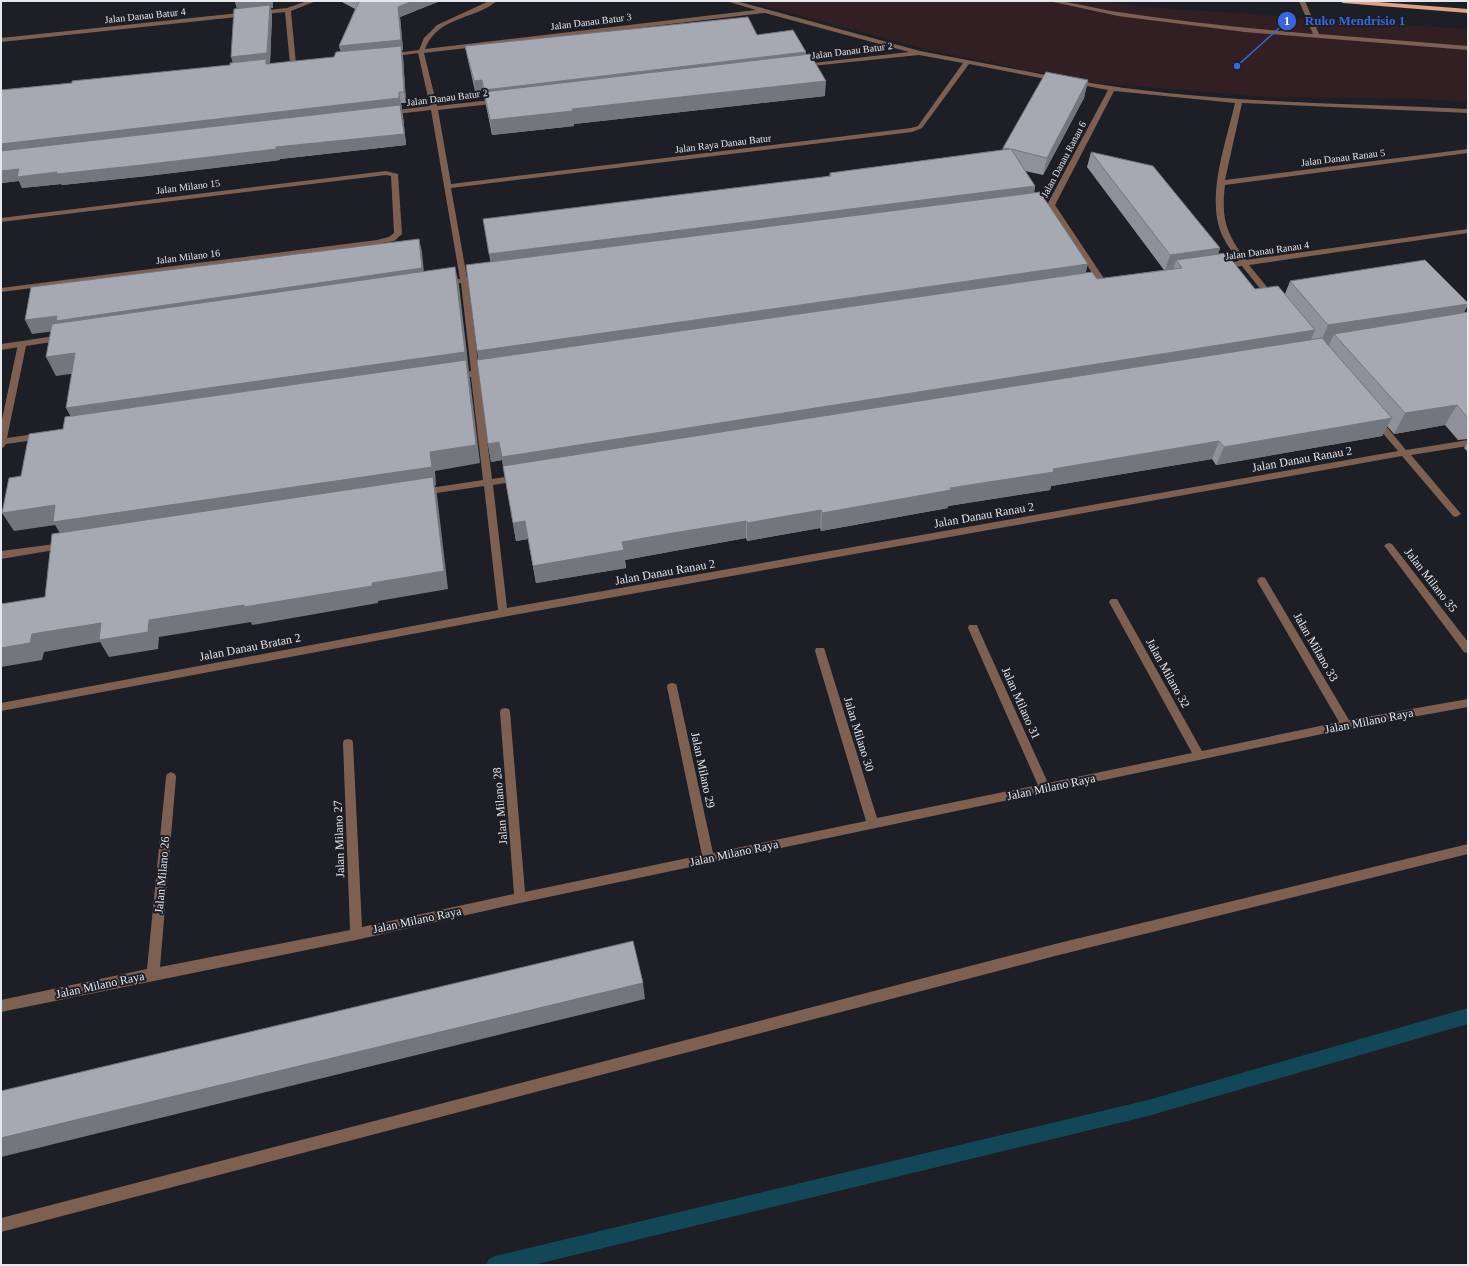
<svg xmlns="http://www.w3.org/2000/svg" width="1469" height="1266" viewBox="0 0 1469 1266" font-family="'Times New Roman',serif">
	<rect width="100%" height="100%" fill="#1d1e26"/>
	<!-- commercial -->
	<path fill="#321f24" d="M745 1H1102L1147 7 1468 29V102L1420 99 1267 97 1085 82 928 50Z"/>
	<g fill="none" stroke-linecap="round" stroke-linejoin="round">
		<!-- stream -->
		<path fill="#134757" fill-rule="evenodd" d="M1468 1008V1024L1148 1116 533 1265H486L489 1259 495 1256 1148 1100Z"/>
		<!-- service -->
		<g fill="#7e6052" fill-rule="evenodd">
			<path d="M1049 1C1073 1 1095 9 1118 12 1183 22 1248 28 1313 34L1299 1H1305L1319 34 1468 46V50L1245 32 1118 16Z"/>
			<path d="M22 341 25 342V346L1 350V344Z"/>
		</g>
		<!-- minor -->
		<g fill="#7e6052" fill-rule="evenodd">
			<path d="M307 1H316L291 11 296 64 293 66 290 64 285 12 1 42V38L287 8Z"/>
			<path d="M489 1H497C474 20 438 16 425 49L756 10 726 1H736L920 51 1056 77 1059 79 1056 81 969 64 922 128 912 132 451 188 467 278 481 276 485 278 481 280 468 282 479 370 492 368 496 371 492 374 479 375 492 479 518 475 522 478 518 481 493 485 507 608 1398 451 1374 423 1373 421 1377 418 1380 419 1406 450 1468 440V446L1411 455 1461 514 1456 517 1453 516 1402 456 503 617 1 711V703L498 610 484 486 423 495 418 492 423 489 483 480 471 377 456 379 452 376 456 373 471 371 461 283 445 285 441 283 445 281 460 279 431 110 388 115 385 113 388 111 430 106 418 53 389 57 386 55 387 54 419 50 424 38 437 25ZM765 13 909 52 804 64 801 66 802 67 919 55 963 63 918 126 911 128 451 184 438 110 500 103 503 101 500 99 437 106 424 53Z"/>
			<path d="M1073 80C1203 103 1337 103 1468 109V113L1242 103 1225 180 1468 149V153L1225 185C1221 219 1226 233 1246 260L1468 229V233L1249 265 1276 298 1272 300H1269L1242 266 1223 268 1219 266 1223 264 1239 261C1232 252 1224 241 1220 230 1207 193 1227 139 1235 103L1114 91 1055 205 1107 283 1103 285H1100L1049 207 1036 209 1032 207 1036 205 1048 203 1108 90 1071 83V81Z"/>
			<path d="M386 171 398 174 402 234 394 241 377 244 1 292V288L377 240 389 237 394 233 391 176 386 175 1 222V218Z"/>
			<path d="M61 335 64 336V340L26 346 7 438 41 433 45 436 41 439 6 444 4 447 1 448V424L18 344 22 341Z"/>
			<path d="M63 543 66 544 68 546 66 548 1 559V551Z"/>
			<path d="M1389 543 1392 544 1468 642V653L1464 652 1386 548 1384 546 1386 544Z"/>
			<path d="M1262 577 1265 578 1349 720 1468 699V707L1346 729 520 903 356 940 1 1012V1000L147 969 166 777 167 774 171 772 175 774 176 777 160 967 350 930 343 743 344 740 348 739 352 740 353 743 362 927 514 894 500 712 501 709 505 708 509 709 510 712 525 892 702 855 667 687 668 684 672 683 676 684 677 687 713 853 866 821 815 651 816 648H824L825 651 877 818 1038 785 968 628 969 625H977L978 628 1048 783 1192 753 1109 602 1111 599H1117L1202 751 1339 722 1257 581 1259 578Z"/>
			<path d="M1468 844V854L1055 956 1 1232V1218L1055 944Z"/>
		</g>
		<!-- primary -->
		<path fill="#e0a285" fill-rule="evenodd" d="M1340 1H1365L1468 9V13L1343 3Z"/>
	</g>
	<!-- wall -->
	<g fill="#8f9099">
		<path d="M340 1H440L400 17 403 50H402L403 57 406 103H401L402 109H401L403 116 406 145 280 159V160L147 176 62 185 61 184 22 188 19 181 1 183V90L72 83 230 65 233 63 237 8 235 2 273 8H271L272 15 270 63H267L268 64 334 57 341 52 339 46 355 9Z"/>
		<path d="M757 35 806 52V55L825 96 574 124V126L492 135 483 91H475L467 56 465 46Z"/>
		<path d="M1088 80 1084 98 1043 175 1025 171 1035 186 1034 193 1085 273 1097 279 1164 270 1087 167 1091 152 1220 248 1218 254 1255 289 1285 294 1290 281 1468 305 1464 312H1468V439L1458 440 1445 425 1394 434 1387 426 1382 436 1216 465 1212 459 1051 486 1050 490 948 506V508L821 531 820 528 747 541 746 538 674 551 625 560 626 568 536 583 528 539 516 541 502 460 491 462 488 444 478 360 490 262 829 176 830 173 1002 150 1003 148Z"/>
		<path d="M1468 442V452L1464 448Z"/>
	</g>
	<!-- shaded-wall -->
	<g fill="#74767d">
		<path d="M242 1H273V8H271L272 15 270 63H267L269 70 234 67 231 57 238 12 235 2Z"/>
		<path d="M413 1H440L400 17 403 50H402L403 57 406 103 404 92 342 56 339 46 398 7Z"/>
		<path d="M806 52V63L484 92 485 100 484 90Z"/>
		<path d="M482 80 483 91H475L474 81Z"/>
		<path d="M1088 80 1084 98 1043 175 1047 158Z"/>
		<path d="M826 81 825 96 574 124V126L492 135 490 120 572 109Z"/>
		<path d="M399 92 401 103 402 109H401L403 116 406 145 280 159V160L147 176 62 185 61 184 22 188 19 181 1 183V171L19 169 57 172 142 165 1 155V144Z"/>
		<path d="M1035 186 1032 204 492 272 489 254Z"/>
		<path d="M419 239 422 252 425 282 32 334 25 320Z"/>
		<path d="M1220 248 1215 264 1182 268 1176 260 1173 270 1165 271 1170 255Z"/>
		<path d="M1088 264 1083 283 480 369 477 351Z"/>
		<path d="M455 267 459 285 469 371H468L470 379 480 463 435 471 436 485 435 486 437 495 448 589 378 601V603L252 625 251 622 159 637 158 649 109 657 100 642 44 652 42 660 1 667V648L32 634 101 623 149 620 244 605 372 586 64 540 55 525 14 531 2 513 76 427 66 408Z"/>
		<path d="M1468 304V305L1457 325 1334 334 1329 345 1319 346 1328 325Z"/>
		<path d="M1315 330 1307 348 505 474 502 460 491 462 488 444Z"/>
		<path d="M75 353 84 372 56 376 46 357Z"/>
		<path d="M1457 405 1445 425 1394 434 1405 413Z"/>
		<path d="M1392 418 1382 436 1216 465 1224 447Z"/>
		<path d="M1219 441 1212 459 1051 486 1050 490 948 506V508L821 531 822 513 1053 469Z"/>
		<path d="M821 510 820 528 747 541V523Z"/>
		<path d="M525 521 528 539 516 541 513 523Z"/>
		<path d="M746 521V538L674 551 625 560 626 568 536 583 533 566 622 542 673 533Z"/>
		<path d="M643 983 645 999 1 1157V1138Z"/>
	</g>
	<!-- building -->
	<g fill="#a6a8b2" stroke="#74767d">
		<path d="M357 1H413L398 7 401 40 339 46 359 2Z"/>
		<path d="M270 5 267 53 231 57 234 9Z"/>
		<path d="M748 17 757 35 793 30 806 52 484 90 482 80 474 81 465 46Z"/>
		<path d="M401 46 404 92H399V98L1 144V90L72 83V81L230 65V63L266 59V64L334 57 336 52Z"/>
		<path d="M810 54 826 81 572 109 573 111 490 120 484 92Z"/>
		<path d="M1046 72 1088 80 1047 158 1011 149 1035 186 489 254 483 219 831 176 830 173 1010 149 1003 148Z"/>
		<path d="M400 105 404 134 276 147V149L142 165 57 174V172L17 177 19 169 1 171V151Z"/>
		<path d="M1091 152 1153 166 1220 248 1170 255Z"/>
		<path d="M1040 192 1088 264 477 351 466 265Z"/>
		<path d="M419 239 422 268 56 321 57 316 25 320 31 287Z"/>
		<path d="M1226 253 1255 289 1278 286 1315 330 502 457 499 442 488 444 477 360 1092 272 1097 279 1182 268 1176 260Z"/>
		<path d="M1425 260 1468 303V304L1328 325 1290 281Z"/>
		<path d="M455 267 465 352 66 408 75 353 46 357 52 324Z"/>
		<path d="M1468 312V418L1457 405 1405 413 1334 334Z"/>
		<path d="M1322 338 1392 418 1224 447 1219 441 1053 469 1054 472 950 488 951 490 822 513 821 510 747 523 746 521 673 533 622 542 624 550 533 566 525 521 513 523 503 466Z"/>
		<path d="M466 360 476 445 430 452 432 467 53 522 55 505 2 513 9 478 21 476 29 434 63 429 65 417Z"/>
		<path d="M433 477 444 571 372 583V586L244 607V605L149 620 148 632 99 640 101 623 32 634 30 643 1 648V604L45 597 52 534Z"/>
		<path d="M633 941 643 983 1 1138V1091Z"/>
	</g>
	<g text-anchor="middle" stroke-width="4" stroke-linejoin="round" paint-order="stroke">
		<!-- far-street labels -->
		<g font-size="10" fill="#e6e7ec" stroke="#1d1e26">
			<text transform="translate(145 15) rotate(-6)" y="4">Jalan Danau Batur 4</text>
			<text transform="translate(591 21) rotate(-7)" y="4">Jalan Danau Batur 3</text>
			<text transform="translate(852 50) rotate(-7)" y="4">Jalan Danau Batur 2</text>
			<text transform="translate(447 97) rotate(-7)" y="4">Jalan Danau Batur 2</text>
			<text transform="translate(723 143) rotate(-7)" y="4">Jalan Raya Danau Batur</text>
			<text transform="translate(1343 157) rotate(-7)" y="4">Jalan Danau Ranau 5</text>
			<text transform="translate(1063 159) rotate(-62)" y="4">Jalan Danau Ranau 6</text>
			<text transform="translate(188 186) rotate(-7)" y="4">Jalan Milano 15</text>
			<text transform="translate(1267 250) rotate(-8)" y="4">Jalan Danau Ranau 4</text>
			<text transform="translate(188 256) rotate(-7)" y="4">Jalan Milano 16</text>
		</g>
		<!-- street labels -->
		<g font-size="12" fill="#e6e7ec" stroke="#1d1e26">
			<text transform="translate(1302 459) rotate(-10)" y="4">Jalan Danau Ranau 2</text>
			<text transform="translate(984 515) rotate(-10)" y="4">Jalan Danau Ranau 2</text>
			<text transform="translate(665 572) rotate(-10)" y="4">Jalan Danau Ranau 2</text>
			<text transform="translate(1431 580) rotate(52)" y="4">Jalan Milano 35</text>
			<text transform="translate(250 647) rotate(-11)" y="4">Jalan Danau Bratan 2</text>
			<text transform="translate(1316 647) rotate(60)" y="4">Jalan Milano 33</text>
			<text transform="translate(1168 673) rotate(61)" y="4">Jalan Milano 32</text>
			<text transform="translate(1021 703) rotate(66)" y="4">Jalan Milano 31</text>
			<text transform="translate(1369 721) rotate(-11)" y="4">Jalan Milano Raya</text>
			<text transform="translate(859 734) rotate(73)" y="4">Jalan Milano 30</text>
			<text transform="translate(703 770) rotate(78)" y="4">Jalan Milano 29</text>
			<text transform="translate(1051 787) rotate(-12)" y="4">Jalan Milano Raya</text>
			<text transform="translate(500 806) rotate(-95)" y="4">Jalan Milano 28</text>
			<text transform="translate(339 839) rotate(-92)" y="4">Jalan Milano 27</text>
			<text transform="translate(734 853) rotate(-12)" y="4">Jalan Milano Raya</text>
			<text transform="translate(162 875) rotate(-85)" y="4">Jalan Milano 26</text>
			<text transform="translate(417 920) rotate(-12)" y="4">Jalan Milano Raya</text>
			<text transform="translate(100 985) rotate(-12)" y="4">Jalan Milano Raya</text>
		</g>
	</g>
	<!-- callouts -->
	<path fill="none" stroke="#3b65db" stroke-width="1.5" d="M1237 66L1287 21"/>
	<g fill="#3b65db" stroke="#1d1e26" stroke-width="1.5">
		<circle cx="1237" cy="66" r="4"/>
		<circle cx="1287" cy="21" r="10"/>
	</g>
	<g font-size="12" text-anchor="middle" font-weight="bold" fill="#fff">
		<text x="1287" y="25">1</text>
	</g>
	<g font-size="13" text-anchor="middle" font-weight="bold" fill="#3b65db" stroke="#1d1e26" stroke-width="4" stroke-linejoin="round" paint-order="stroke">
		<text x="1355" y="25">Ruko Mendrisio 1</text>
	</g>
	<!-- border -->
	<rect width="1469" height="1266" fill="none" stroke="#e6e7ec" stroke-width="4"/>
</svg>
